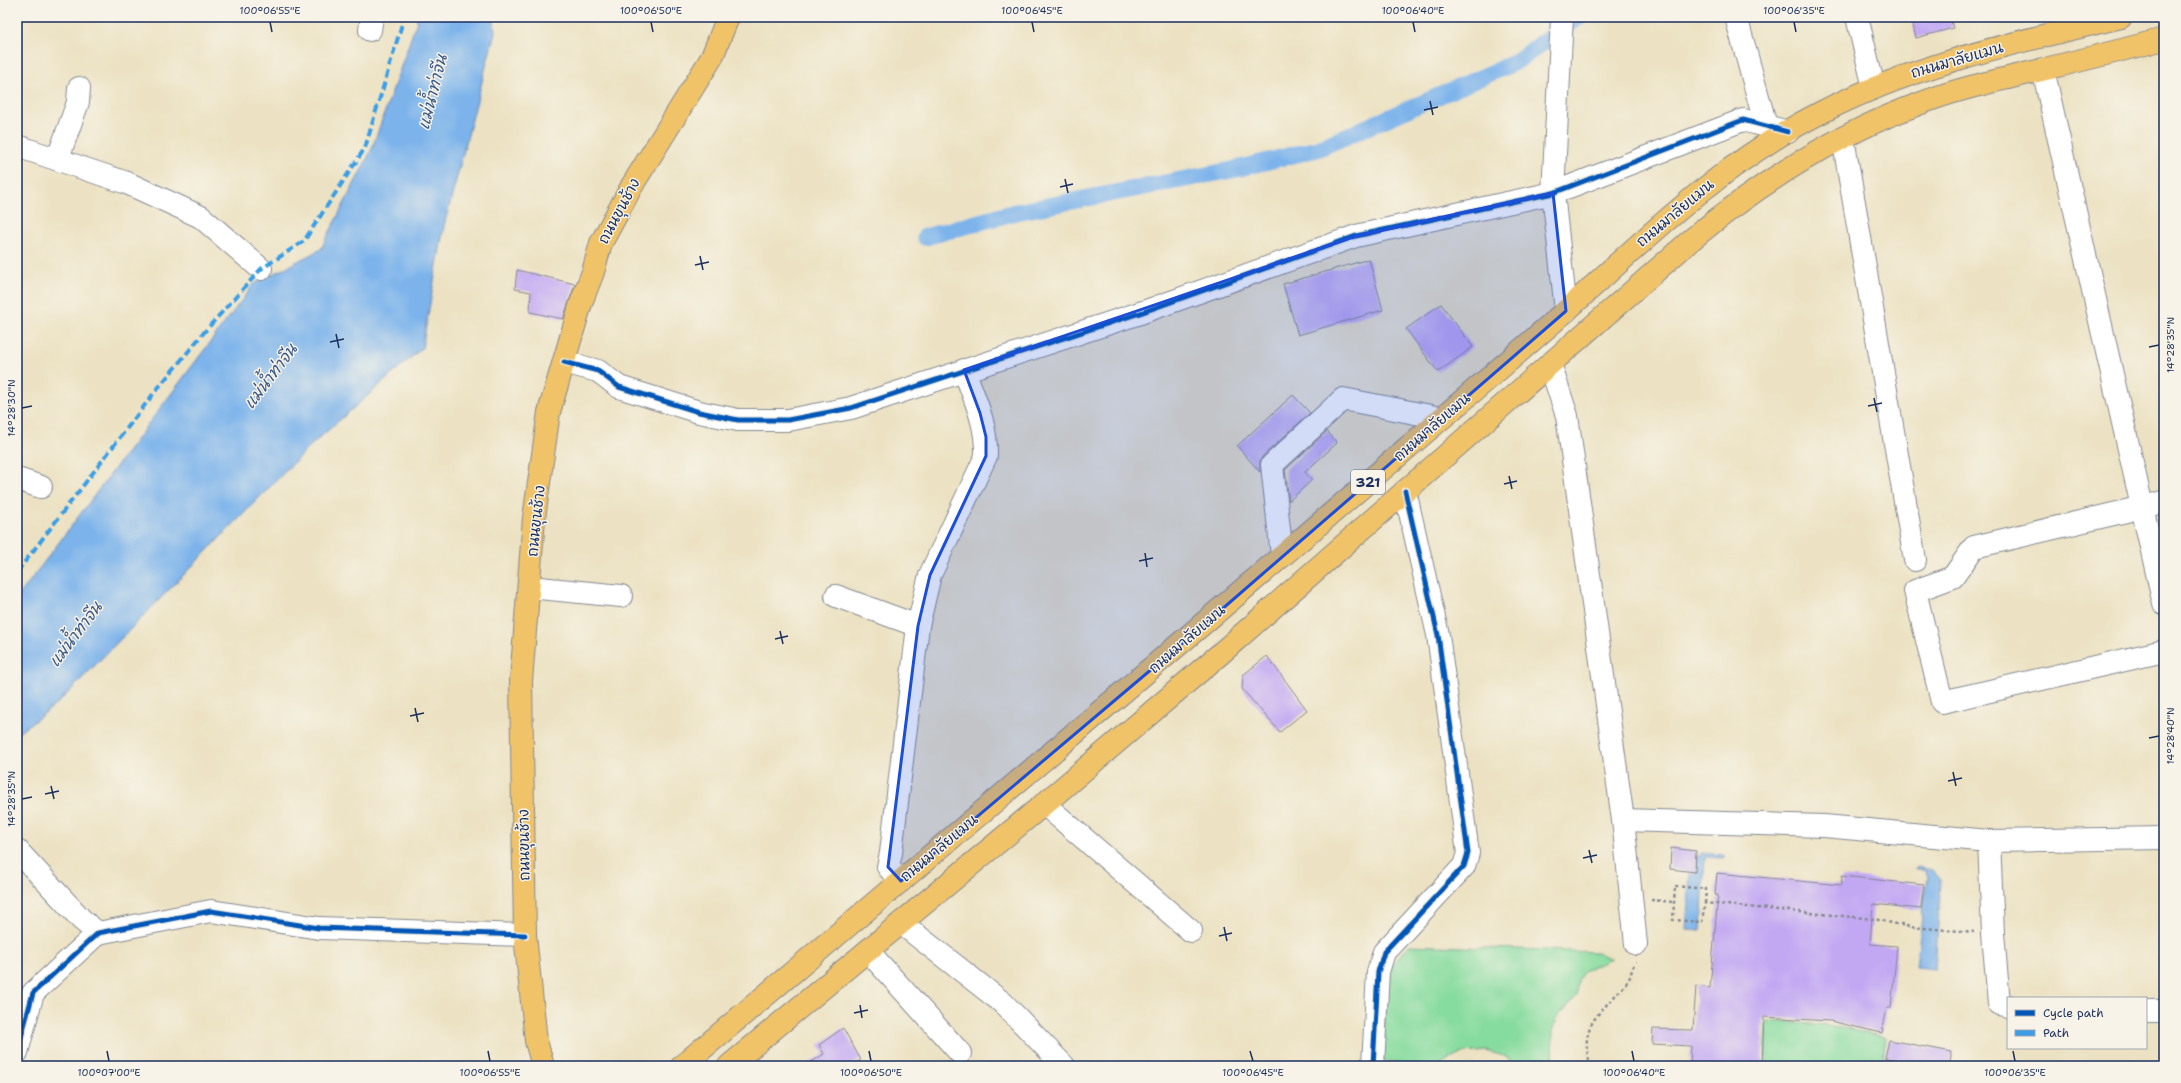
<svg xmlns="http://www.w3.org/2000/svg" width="2181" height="1083" viewBox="0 0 2181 1083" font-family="'Shantell Sans','Playpen Sans Thai',sans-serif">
	<rect width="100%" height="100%" fill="#f7f3e8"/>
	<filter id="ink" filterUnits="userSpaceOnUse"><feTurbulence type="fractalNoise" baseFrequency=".025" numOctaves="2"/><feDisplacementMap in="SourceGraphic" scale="8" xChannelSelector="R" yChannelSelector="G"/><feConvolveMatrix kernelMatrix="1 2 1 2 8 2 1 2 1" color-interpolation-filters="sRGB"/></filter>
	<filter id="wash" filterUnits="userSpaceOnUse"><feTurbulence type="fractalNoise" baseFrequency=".012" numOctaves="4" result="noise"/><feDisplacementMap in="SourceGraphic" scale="16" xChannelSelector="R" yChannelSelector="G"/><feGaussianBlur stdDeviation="0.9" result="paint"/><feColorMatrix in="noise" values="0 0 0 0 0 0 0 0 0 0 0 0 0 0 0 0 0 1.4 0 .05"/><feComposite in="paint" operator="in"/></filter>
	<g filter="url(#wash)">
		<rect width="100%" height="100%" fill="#ece2c3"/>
		<!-- green -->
		<g fill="#86db9e" stroke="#50857e">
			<path d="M1409 945 1597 952 1611 959 1584 971 1578 980 1577 996 1560 1014 1553 1027 1552 1066H1515L1507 1057 1486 1051 1464 1053 1436 1066H1415L1382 1061 1388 970Z"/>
			<path d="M1767 1021 1828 1025 1886 1037 1883 1059 1898 1062 1897 1066H1765Z"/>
		</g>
		<!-- water -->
		<g fill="#7cb3eb" stroke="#4c71a4">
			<path d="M416 17H494L495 32 444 226 422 348 309 447 58 703 17 734V598L254 284 321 249 371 151 417 21Z"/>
			<path d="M1701 853 1724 855V858L1705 857 1701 931 1686 930 1690 873 1696 874 1697 856H1701Z"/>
			<path d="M1917 867 1932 870 1941 880 1935 969 1916 967 1927 876 1924 870H1916Z"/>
		</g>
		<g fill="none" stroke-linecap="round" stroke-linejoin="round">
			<!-- canal -->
			<path stroke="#7cb3eb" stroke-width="17" d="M925 237 1016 212 1232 170 1317 149 1514 63 1579 17"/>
		</g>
		<g id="blocks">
			<!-- building -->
			<g fill="#c2a8f3">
				<path d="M1911 17H1950L1953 28 1916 38Z"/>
				<path d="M1369 259 1383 310 1298 335 1283 284Z"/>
				<path d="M517 270 575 284 563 319 530 312 531 292 515 289Z"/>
				<path d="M1441 304 1473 347 1438 372 1406 329Z"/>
				<path d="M1293 395 1310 413 1263 456 1260 461V472L1237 446Z"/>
				<path d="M1327 431 1337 443 1305 472 1312 480 1289 501 1285 470Z"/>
				<path d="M1267 656 1307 710 1280 732 1242 689 1243 675Z"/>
				<path d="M1671 848 1696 851 1695 872 1670 869Z"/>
				<path d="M1717 873 1841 885 1842 876 1924 885 1921 909 1873 904 1870 944 1897 946 1891 1008H1887L1882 1033 1830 1021 1764 1017 1762 1066H1690L1691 1046 1652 1044 1653 1029 1693 1030 1696 986 1710 988 1718 895H1715Z"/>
				<path d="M843 1028 861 1060 849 1066H805L824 1054 819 1045Z"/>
				<path d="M1889 1040 1952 1052 1949 1066H1932L1885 1058Z"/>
			</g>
		</g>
	</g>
	<g filter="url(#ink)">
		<use href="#blocks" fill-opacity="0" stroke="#848890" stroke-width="1"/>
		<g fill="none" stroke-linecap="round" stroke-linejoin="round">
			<!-- minor casing -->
			<g stroke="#848890" stroke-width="24">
				<g id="minor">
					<path d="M1562 17 1553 193 1566 311"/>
					<path d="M1736 17 1766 126"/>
					<path d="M1857 17 1874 88"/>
					<path d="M370 30 372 17"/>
					<path d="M2043 69 2164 604"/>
					<path d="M1843 138 1915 560"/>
					<path d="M17 146 127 183 201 217 261 269"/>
					<path d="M58 158 78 102 79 88"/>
					<path d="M564 362 598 371 619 387 699 412 738 420H788L851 408 1143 312 1356 236 1553 193 1743 120 1788 132"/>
					<path d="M1550 364 1567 416 1623 820 1636 944"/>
					<path d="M17 479 41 487"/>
					<path d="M2164 502 1974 547 1953 577 1915 591 1942 702 2164 651"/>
					<path d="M1282 556 1272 465 1343 399 1441 418"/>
					<path d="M529 587 621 596"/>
					<path d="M836 596 918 626"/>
					<path d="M1044 804 1191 931"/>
					<path d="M1623 820 1824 826 1989 841 2164 838"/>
					<path d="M1989 841 1993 933 1999 1004 2008 1006"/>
					<path d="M17 850 82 920 98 933"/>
					<path d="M901 881 888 867 891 853 918 626 930 575 986 456C987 424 975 400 964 370"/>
					<path d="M901 923 1003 1003 1064 1066"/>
					<path d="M868 951 960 1053"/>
					<path d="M2146 1011H2164"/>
					<path d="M17 1052 33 993 98 933 211 911 319 928 525 935"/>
					<path d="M1373 1066 1378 972 1384 952 1464 866 1468 853 1438 635 1405 491"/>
				</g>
			</g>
			<!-- major casing -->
			<g stroke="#848890" stroke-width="24">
				<g id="major">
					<path d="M543 1066 536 1041 525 935 521 681 534 518 549 412 581 303 593 272 601 243 633 184 712 57 728 17"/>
					<path d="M682 1066C922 863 1162 661 1399 455 1456 406 1514 357 1570 307 1651 234 1722 163 1820 113 1915 64 2018 42 2121 17"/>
					<path d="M729 1066 1044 804 1220 654 1691 240C1761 182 1838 133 1924 102 1958 89 1994 81 2029 73 2074 62 2119 51 2164 39"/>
				</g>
			</g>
			<!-- path -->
			<g stroke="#848890" stroke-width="2.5" stroke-dasharray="3 3" stroke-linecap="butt">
				<path d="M1651 900 1673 902"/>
				<path d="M1705 903 1706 889 1675 886 1673 920 1702 922 1705 903 1874 919 1910 927 1974 932"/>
				<path d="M1591 1066C1576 1022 1604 1012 1627 982 1632 976 1631 967 1636 962"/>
			</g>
			<!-- minor -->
			<use href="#minor" stroke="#fff" stroke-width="22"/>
			<!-- major -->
			<use href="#major" stroke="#f1c369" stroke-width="22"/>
			<!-- quiet -->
			<path stroke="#3b9de6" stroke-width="4" stroke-dasharray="8 4" stroke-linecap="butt" d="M17 572 154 393 206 330 261 269 304 241 365 148 402 24V17"/>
			<!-- cycleway casing -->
			<g stroke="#f7f3e8" stroke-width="8">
				<g id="cycleway">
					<path d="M564 362 598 371 619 387 699 412 738 420H788L851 408 1143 312 1356 236 1553 193 1743 120 1788 132"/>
					<path d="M17 1052 33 993 98 933 211 911 319 928 525 935"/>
					<path d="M1373 1066 1378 972 1384 952 1464 866 1468 853 1438 635 1405 491"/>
				</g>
			</g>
			<!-- cycleway -->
			<use href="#cycleway" stroke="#0057b8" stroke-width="5"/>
		</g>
	</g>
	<!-- marked area -->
	<path fill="#1d4ed8" fill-opacity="0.2" stroke="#1d4ed8" stroke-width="3" stroke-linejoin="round" d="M1553 193 1566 311 1198 630 901 881 888 867 918 626 930 575 986 456V437L980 413 964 370 1356 236Z"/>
	<!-- ticks -->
	<path fill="none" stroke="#1b2f5e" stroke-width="1.5" d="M270 22 272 32M651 22 653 32M1032 22 1034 32M1413 22 1415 32M1794 22 1796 32M1430 101 1433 115M1424 110 1438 107M1065 179 1068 193M1060 187 1073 184M700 256 703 270M695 265 709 262M336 334 339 348M330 342 344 339M2149 347 2159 345M1874 398 1877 412M1868 406 1882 403M22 408 32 406M1509 476 1512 489M1504 484 1517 481M1145 553 1147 567M1139 561 1153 558M780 631 783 644M775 639 788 636M415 708 418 722M410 716 424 713M2149 738 2159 736M1953 772 1956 786M1948 781 1962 778M51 786 54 799M45 794 59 791M22 799 32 797M1589 850 1592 863M1583 858 1597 855M1224 927 1227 941M1219 936 1232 933M860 1005 862 1018M854 1013 868 1010M107 1051 109 1061M488 1051 490 1061M869 1051 871 1061M1250 1051 1253 1061M1632 1051 1634 1061M2013 1051 2015 1061"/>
	<g text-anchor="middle" stroke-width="3" stroke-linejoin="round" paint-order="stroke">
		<!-- shield labels -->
		<rect fill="#f7f3e8" stroke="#5d6a87" stroke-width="1" x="1351" y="470" width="34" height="24" rx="3"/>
		<g font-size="14" font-weight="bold" fill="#1b2f5e">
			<text x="1368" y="487">321</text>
		</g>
		<!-- street labels -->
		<g font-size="15" fill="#1b2f5e" stroke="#f7f3e8">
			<text transform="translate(1957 60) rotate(-16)" y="5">ถนนมาลัยแมน</text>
			<text transform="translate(619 211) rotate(-62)" y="5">ถนนขุนช้าง</text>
			<text transform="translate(1675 213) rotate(-40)" y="5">ถนนมาลัยแมน</text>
			<text transform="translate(1432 427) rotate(-41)" y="5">ถนนมาลัยแมน</text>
			<text transform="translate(536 521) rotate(-84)" y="5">ถนนขุนช้าง</text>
			<text transform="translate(1187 639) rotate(-41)" y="5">ถนนมาลัยแมน</text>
			<text transform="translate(524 845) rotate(-91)" y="5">ถนนขุนช้าง</text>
			<text transform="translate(939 848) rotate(-40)" y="5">ถนนมาลัยแมน</text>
		</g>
		<!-- water labels -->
		<g font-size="16" font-style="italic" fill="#385788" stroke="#f7f3e8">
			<text transform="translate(432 92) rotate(-76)" y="6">แม่น้ำท่าจีน</text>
			<text transform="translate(270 376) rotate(-53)" y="6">แม่น้ำท่าจีน</text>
			<text transform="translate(75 634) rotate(-53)" y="6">แม่น้ำท่าจีน</text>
		</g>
	</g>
	<!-- margin -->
	<rect width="2181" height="1083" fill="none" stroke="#f7f3e8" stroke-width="44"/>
	<!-- legend -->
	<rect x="2007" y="997" width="140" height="52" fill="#f7f3e8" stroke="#9fa5b1"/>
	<rect x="2015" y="1010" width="20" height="6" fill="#0057b8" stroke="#9fa5b1"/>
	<text x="2043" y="1017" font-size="12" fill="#1b2f5e">Cycle path</text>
	<rect x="2015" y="1030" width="20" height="6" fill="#3b9de6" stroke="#9fa5b1"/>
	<text x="2043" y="1037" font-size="12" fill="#1b2f5e">Path</text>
	<rect x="22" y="22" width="2137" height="1039" fill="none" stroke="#1b2f5e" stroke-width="1.5"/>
	<g font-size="10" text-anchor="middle" fill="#1b2f5e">
		<text x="270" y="14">100°06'55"E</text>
		<text x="651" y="14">100°06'50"E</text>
		<text x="1032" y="14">100°06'45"E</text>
		<text x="1413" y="14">100°06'40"E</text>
		<text x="1794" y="14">100°06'35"E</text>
		<text transform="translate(2170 345) rotate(-90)" y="4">14°28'35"N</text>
		<text transform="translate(11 408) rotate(-90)" y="4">14°28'30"N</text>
		<text transform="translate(2170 736) rotate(-90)" y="4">14°28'40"N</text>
		<text transform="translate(11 799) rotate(-90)" y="4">14°28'35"N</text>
		<text x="109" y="1076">100°07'00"E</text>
		<text x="490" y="1076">100°06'55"E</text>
		<text x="871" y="1076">100°06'50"E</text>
		<text x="1253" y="1076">100°06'45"E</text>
		<text x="1634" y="1076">100°06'40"E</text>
		<text x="2015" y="1076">100°06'35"E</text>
	</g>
</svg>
